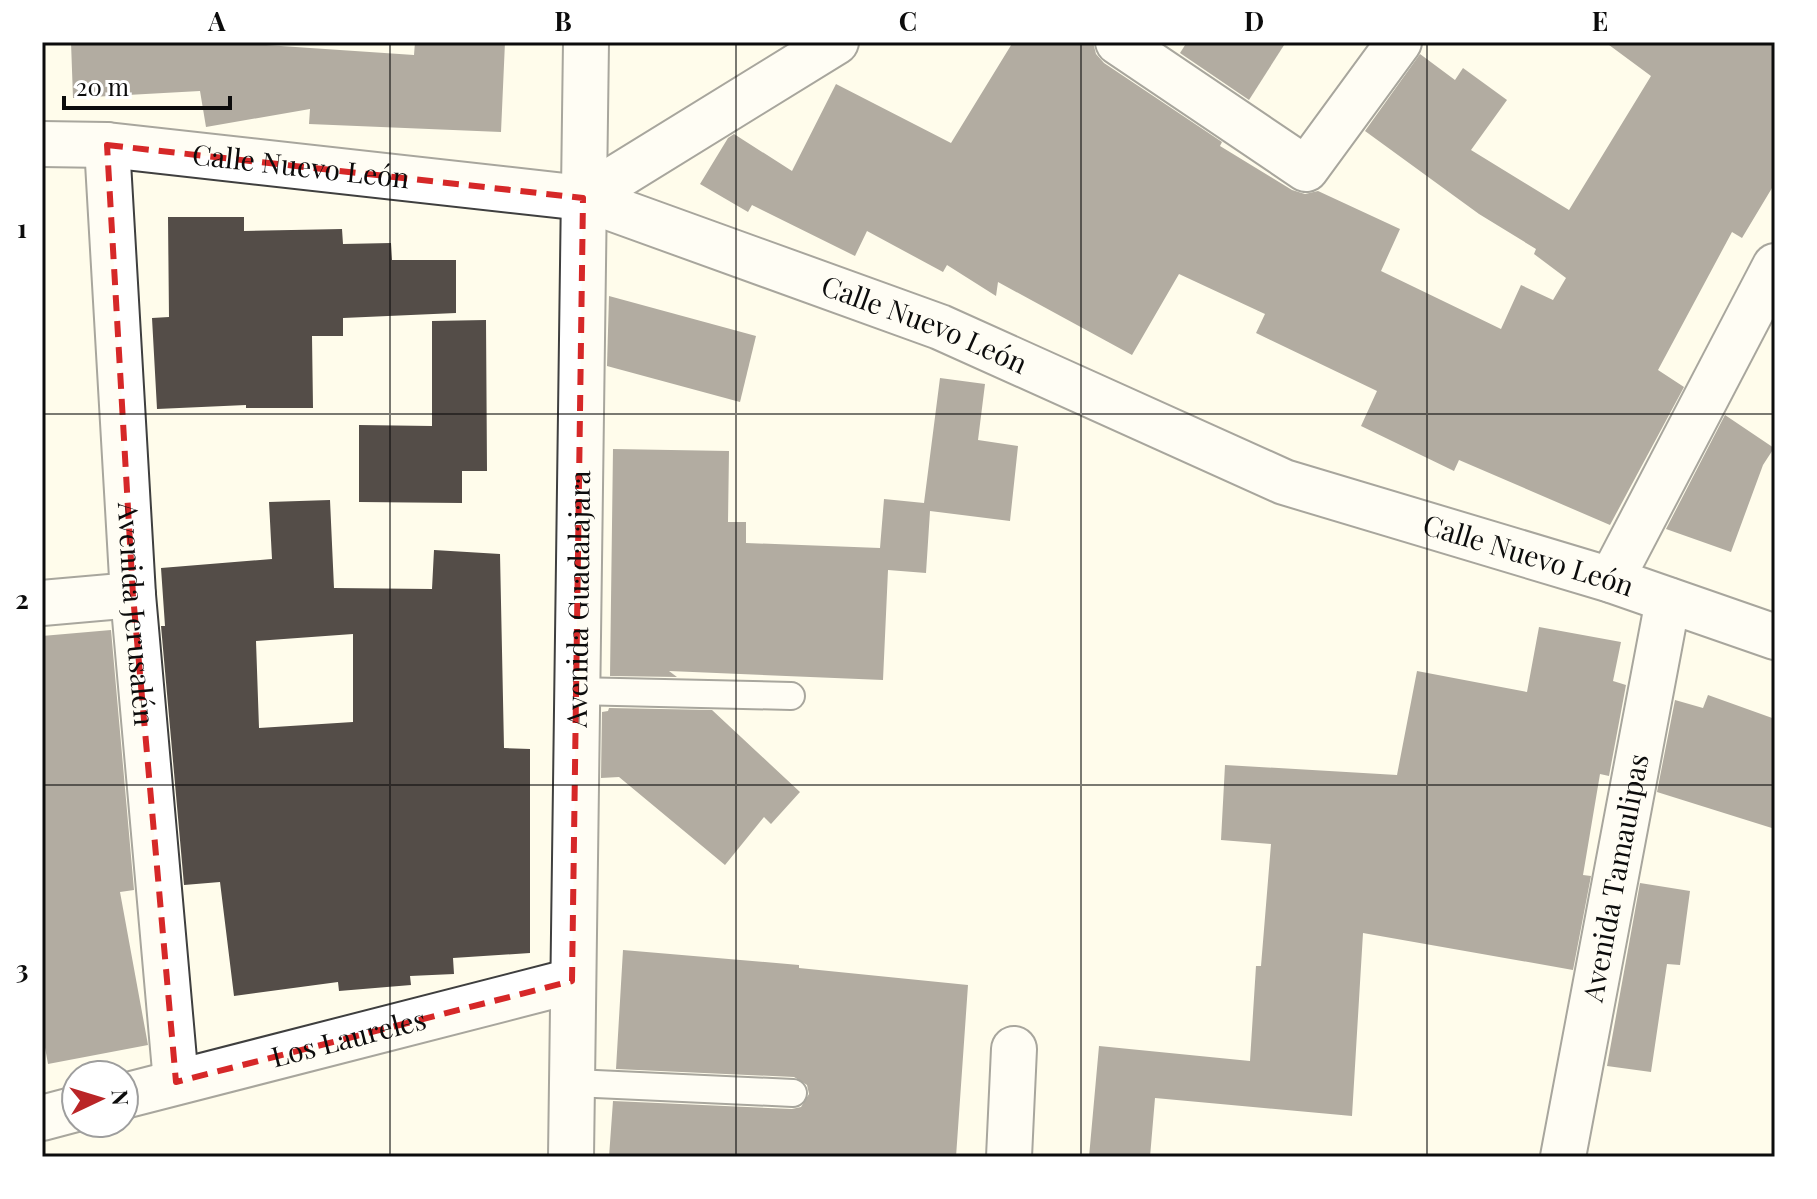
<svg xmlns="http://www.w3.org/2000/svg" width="1817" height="1199" viewBox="0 0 1817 1199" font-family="'Playfair Display',serif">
	<rect width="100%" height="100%" fill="#fffceb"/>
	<!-- building -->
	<g fill="#544d48" fill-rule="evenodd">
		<path d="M71 42H266V45L414 55 415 42H505L501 132 309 124 310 109 206 127 200 91 73 98Z"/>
		<path d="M1013 42H1093L1096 54 1104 63 1222 142 1220 146 1292 190 1305 194 1318 191 1400 229 1381 271 1501 329 1521 285 1553 300 1566 278 1534 254 1536 249 1479 214 1365 131 1420 54 1455 80 1463 68 1507 100 1471 150 1569 210 1651 76 1605 42H1775V183L1742 238 1732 232 1658 370 1684 387 1610 525 1459 460 1454 471 1361 426 1377 391 1256 333 1265 314 1179 274 1132 355 998 282 996 296 947 265 943 272 867 231 855 256 752 205 748 212 700 184 728 138 734 134 792 171 836 84 951 143Z"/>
		<path d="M1187 42H1286L1249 100 1180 53Z"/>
		<path d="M168 217H244V231L342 229 343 244 391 243 392 260H456V313L343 318V336H312L313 408H246V405L157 409 152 318 169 317Z"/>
		<path d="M609 296 756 336 740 402 607 366Z"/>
		<path d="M486 320 487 471H462V503L359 502V425L432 426V321Z"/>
		<path d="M940 378 985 384 978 440 1018 446 1010 521 930 511 926 573 888 570 883 680 669 671 677 677 610 676 613 449 729 451 728 522H746V543L880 548 884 499 924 503Z"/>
		<path d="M1725 415 1774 448 1763 465 1731 552 1666 529Z"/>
		<path d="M330 500 334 588 432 589 434 550 500 554 504 748 530 749V953L453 958 454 974 410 976 411 985 339 991 338 982 234 996 220 882 184 885 161 626H165L161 568 272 559 269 502ZM353 634V722L259 728 256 641Z"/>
		<path d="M1539 627 1621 642 1613 681 1626 685 1609 776 1600 774 1583 875 1591 876 1573 970 1363 933 1352 1116 1155 1098 1150 1157H1089L1099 1046 1250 1061 1256 966H1261L1271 844 1221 840 1225 765 1397 775 1417 671 1527 692Z"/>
		<path d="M111 630 134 890 120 892 148 1045 48 1064 42 1031V636Z"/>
		<path d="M1708 695 1775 719V829L1657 792 1675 700 1703 708Z"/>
		<path d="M609 708 712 710 800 792 771 824 764 817 725 865 619 777 601 778 602 712 608 711Z"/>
		<path d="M1640 883 1690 891 1680 965 1667 964 1651 1072 1607 1066Z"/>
		<path d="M623 950 799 965V968L968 985 956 1157H609L613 1101 792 1109 801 1107 809 1094 807 1085 794 1077 616 1069Z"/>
	</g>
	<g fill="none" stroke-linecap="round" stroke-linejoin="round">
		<!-- service casing -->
		<g stroke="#3f3f3f" stroke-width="30">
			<g id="service">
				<path d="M575 691 791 696"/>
				<path d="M574 1083 793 1093"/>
			</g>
		</g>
		<!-- minor casing -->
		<g stroke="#3f3f3f" stroke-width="48">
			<g id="minor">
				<path d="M1118 42 1306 169 1399 42"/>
				<path id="s1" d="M42 144 107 145 583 198 940 327 1284 482 1611 580 1775 637"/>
				<path id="s2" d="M107 145 133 595 176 1082"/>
				<path d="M583 198 836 42"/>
				<path d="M1611 580 1775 266"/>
				<path d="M42 603 133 595"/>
				<path id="s3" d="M124 1096 572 981"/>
				<path d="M42 1118 76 1109"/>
				<path id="s4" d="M571 1157 586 42"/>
				<path d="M1009 1157 1014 1049"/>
				<path id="s5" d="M1563 1157 1668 600"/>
			</g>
		</g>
		<!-- service -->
		<use href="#service" stroke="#fff" stroke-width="26"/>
		<!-- minor -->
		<use href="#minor" stroke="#fff" stroke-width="44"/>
	</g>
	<!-- marked area -->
	<path d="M0 0H1817V1199H0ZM107 145 583 198 572 981 176 1082 133 595Z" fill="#fffceb" fill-opacity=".55" fill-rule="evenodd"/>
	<path fill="none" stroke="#d62828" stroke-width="6" stroke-dasharray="16 10" stroke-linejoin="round" d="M107 145 583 198 572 981 176 1082 133 595Z"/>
	<!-- grid -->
	<path fill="none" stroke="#0c0c0c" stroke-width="2" stroke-opacity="0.55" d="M390 42V1157M736 42V1157M1081 42V1157M1427 42V1157M42 414H1775M42 785H1775"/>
	<g text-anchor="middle" stroke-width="8" stroke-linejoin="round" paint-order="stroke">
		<!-- street labels -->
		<g font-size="28" fill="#0c0c0c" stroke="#fff">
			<text dy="10" stroke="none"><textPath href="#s1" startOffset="260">Calle Nuevo León</textPath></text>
			<text dy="10" stroke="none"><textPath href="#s1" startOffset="908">Calle Nuevo León</textPath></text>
			<text dy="10" stroke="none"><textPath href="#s1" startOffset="1556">Calle Nuevo León</textPath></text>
			<text dy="10" stroke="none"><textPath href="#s4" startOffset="558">Avenida Guadalajara</textPath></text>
			<text dy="10" stroke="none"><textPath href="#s2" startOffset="470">Avenida Jerusalén</textPath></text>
			<text dy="10" stroke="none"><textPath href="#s5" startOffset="284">Avenida Tamaulipas</textPath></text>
			<text dy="10" stroke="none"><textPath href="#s3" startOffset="232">Los Laureles</textPath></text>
		</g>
	</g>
	<!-- border -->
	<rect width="1817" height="1199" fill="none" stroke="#ffffff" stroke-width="88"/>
	<!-- north arrow -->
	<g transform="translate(100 1099) rotate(86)"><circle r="38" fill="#ffffff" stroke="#9e9e9e" stroke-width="2"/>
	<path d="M0-6L14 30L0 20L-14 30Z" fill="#ba2527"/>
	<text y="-12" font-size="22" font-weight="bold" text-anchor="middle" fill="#0c0c0c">N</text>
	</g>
	<!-- scale -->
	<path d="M64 96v12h166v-12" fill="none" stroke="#0c0c0c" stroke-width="4"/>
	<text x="76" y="96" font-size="24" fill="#0c0c0c" stroke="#ffffff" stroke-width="6" paint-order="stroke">20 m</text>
	<rect x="44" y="44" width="1729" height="1111" fill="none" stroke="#0c0c0c" stroke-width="3"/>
	<g font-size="26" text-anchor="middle" font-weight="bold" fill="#0c0c0c">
		<text x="217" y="31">A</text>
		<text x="563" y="31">B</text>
		<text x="908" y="31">C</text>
		<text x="1254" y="31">D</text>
		<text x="1600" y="31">E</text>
		<text x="22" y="238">1</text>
		<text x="22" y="609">2</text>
		<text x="22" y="979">3</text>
	</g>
</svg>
